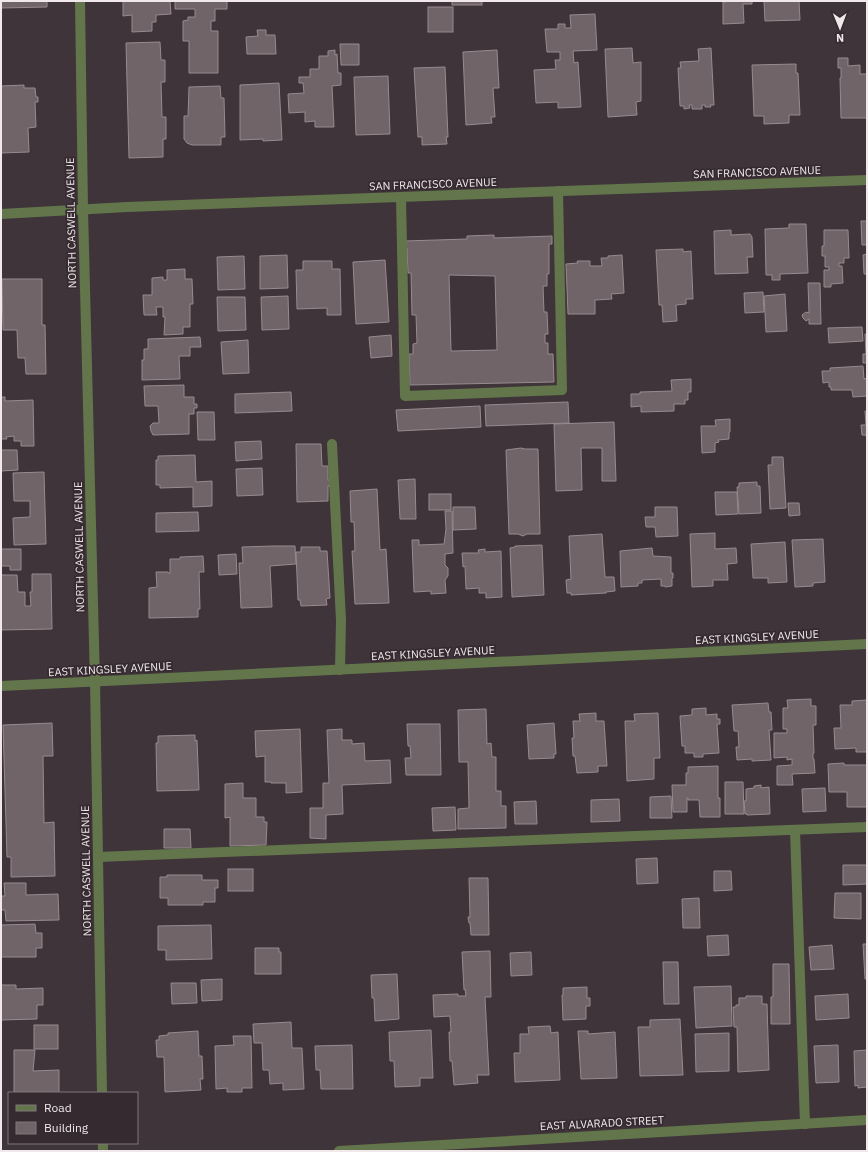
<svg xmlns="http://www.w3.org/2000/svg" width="868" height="1152" viewBox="0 0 868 1152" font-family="'IBM Plex Sans',sans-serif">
	<rect width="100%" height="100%" fill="#3f3439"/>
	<!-- building -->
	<g fill="#706469" stroke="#978a90" fill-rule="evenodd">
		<path d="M1 1H47V7L1 8Z"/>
		<path d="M123 1H170L171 14 156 15V22H152V31L132 32V15L123 16Z"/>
		<path d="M175 1H227V9H215V21H211V31H218V73H189V41H183V21L188 20V17H195V9H175Z"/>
		<rect x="452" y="1" width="30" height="4"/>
		<path d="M733 1H752V4H743L744 23 723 24V2Z"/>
		<path d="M764 1H799L800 20 765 21Z"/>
		<rect x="428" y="7" width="25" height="25"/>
		<path d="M595 14 597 50 573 51 574 63 578 62 581 107 558 108V102L536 103 534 70 556 69 555 60H560V52H547L545 29H558V24H565V28H571L570 15Z"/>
		<path d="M257 30H266V35H275L276 54H247L246 37 258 36Z"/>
		<path d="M160 42 161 60H165V82H161L162 117H166V139H163V157L129 158 126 43Z"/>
		<path d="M340 44H359V65H341Z"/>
		<path d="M632 48 633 63 641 62V101L636 102 637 115 608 117 605 49Z"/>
		<path d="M711 48 714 105H710L711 107H705V105H702V109H692V105H689L690 108 684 109V106H680L678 68H681L680 62 699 61 698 49Z"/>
		<path d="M335 50V55L337 54 338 73H341V85L332 86 334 127H315V121L305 122V112L289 113 288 94 304 93 303 83H299V77H310V69H319V56H328V51Z"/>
		<path d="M497 50 499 88H493L495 117H491L492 123 466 125 463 52Z"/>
		<path d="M838 58H848V66L860 65V74H867V118H841L840 78H841V68H838Z"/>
		<path d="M796 64V73H798L800 115H789V123L764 124V116H754L752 65Z"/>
		<path d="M445 67 448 137H446L447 144 422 145V137H418L414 68Z"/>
		<path d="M388 76 390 134 356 135 354 77Z"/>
		<path d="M279 83 282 140 263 141V139L240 140V85Z"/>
		<path d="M24 85V88H35L36 97H38V102H35L36 127 28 128 29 152 1 153V86Z"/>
		<path d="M220 86 221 98H224L225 137H221V145H192L187 143 184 139V116H188L189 87Z"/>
		<path d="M861 221H867V245H862Z"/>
		<path d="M789 224H806L808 273 780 274V280H772V275H766L765 229 789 228Z"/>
		<path d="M731 230V235L750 234 752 237 753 257H747L748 273 715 274 714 231Z"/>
		<path d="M824 230H848L849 258H844V263H839V266H842L843 283 831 284V287H824V270H829V267H825V256H822V246H824Z"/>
		<path d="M494 235V238L552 236V244H549V274H547V286H543L544 312H547L548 334H545V343H548V354H553L554 382 410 385 409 354H413V344L417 343 416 315H412L411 273H408L407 248H406L405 241 467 239V236ZM449 275 495 276 497 350 451 351Z"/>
		<path d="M683 249V252L691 251 693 299H686V304L676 305 677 321 663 322 662 305H659L656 250Z"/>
		<path d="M867 254V274H864L863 255Z"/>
		<path d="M287 255 288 288 260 289V256Z"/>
		<path d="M622 255 624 293 611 294 612 299 595 300V314H568L566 264 578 263 577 261H590V266H602L601 258H608V256Z"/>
		<path d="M244 256 245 289 218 290 217 257Z"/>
		<path d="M385 260 389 322 356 324 353 262Z"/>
		<path d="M303 261H332V269H340L341 315H327V308L297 309 296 270H303Z"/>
		<path d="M185 269V279H192L193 304H190V327H183V334L164 335 165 317H163V307H156L157 315H144L143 295H152V278L163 277V280H167V270Z"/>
		<path d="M2 279H42V325H45L46 374H26L25 358H18L17 330H3Z"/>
		<path d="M808 283H820L821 324H809V319L806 321 803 318 802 315 806 312 809 313Z"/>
		<path d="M763 292 764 312 745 313 744 293Z"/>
		<path d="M785 294 787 331 766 332 764 296Z"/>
		<path d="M288 296 289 329 262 330 261 297Z"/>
		<path d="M217 297H245L246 330 218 331Z"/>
		<path d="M862 327 863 341 829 343 828 328Z"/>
		<path d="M865 334H867V363H863V354H866Z"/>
		<path d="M391 335 392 356 371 358 369 337Z"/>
		<path d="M200 337 201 347H190V356H179L180 379 142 380V360H144V349H148V339Z"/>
		<path d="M248 340 249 373 223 374 221 342Z"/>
		<path d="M863 366 864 379 867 378V396L853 397 852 390H831V387H829V382L823 383 822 371H830V368Z"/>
		<path d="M691 379V392H688V400H685V404H674V411L641 412V406L631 407V394H640V392L672 391 671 380Z"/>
		<path d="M184 385V397H194V404H197V408H194V414H189V434L153 435 151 431 150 426 153 423H159L158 406H145L144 386Z"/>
		<path d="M291 392 292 411 235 413V394Z"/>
		<path d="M1 397H5V401L33 400 34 446H21V441H14V436L6 437 7 439H1Z"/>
		<path d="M568 402 569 423 486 426 485 405Z"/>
		<path d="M480 406 481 427 398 431 396 410Z"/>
		<path d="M865 411H867V441L866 435H862L861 425H866Z"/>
		<path d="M197 412H214L215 440H198Z"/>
		<path d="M730 419V432H729V439L718 440 719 442 715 443V452L702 453 701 426H716L715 420Z"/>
		<path d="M614 422 616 481H602V448H581L582 490 556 491 554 424Z"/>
		<path d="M261 441 262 459 236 461 235 442Z"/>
		<path d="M296 444H321L322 466H328V480H330V486H328V501L297 502Z"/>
		<path d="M521 448 525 449H538L540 534H527L523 536 518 534H509L506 450Z"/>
		<path d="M1 450H17L18 470 1 471Z"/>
		<path d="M195 455 196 482 212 481V506L193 507V487L160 488V485H156V460H158V456Z"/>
		<path d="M772 457H783L786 508 770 509 768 465H772Z"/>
		<path d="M262 468 263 495 237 496 236 469Z"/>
		<path d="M44 472 46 544 14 545 13 518 30 517V501H14L13 473Z"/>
		<path d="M415 479 416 519H400L398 480Z"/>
		<path d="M757 482V486H760L761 513 739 514 737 487H739V483Z"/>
		<path d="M377 489 380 550 386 549 389 603 355 604 352 551H355L354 522H351L350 491Z"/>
		<path d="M715 492H737L738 514 716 515Z"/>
		<rect x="429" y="494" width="22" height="16"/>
		<path d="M788 503H799L800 515 789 516Z"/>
		<path d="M453 507H475L476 529 453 530Z"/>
		<path d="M655 507H677L678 536 656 537 655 527H646L645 517H655Z"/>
		<path d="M445 511H452L453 553 445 554V565L448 568V576L445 580 446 593 431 594V591L414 592 412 540H419V545L444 544 446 529Z"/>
		<path d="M198 512 199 531 156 532V513Z"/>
		<path d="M715 533V549L736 548 737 563 727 564 728 580H713V586L692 587 690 534Z"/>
		<path d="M602 534 605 577H614L615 591 606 592V593L571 595V593H567L566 580 571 579 569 536Z"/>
		<path d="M823 539 825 582 813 583V586L795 587 792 540Z"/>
		<path d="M785 542 787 582 768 583V578H753L751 544Z"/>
		<path d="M542 545 544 595 512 597 510 548 515 547V546Z"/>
		<path d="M273 546H295L296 564 270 566 272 607 241 608 239 563H243L242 547Z"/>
		<path d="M301 547H320V551H327L330 598 326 599 327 605 301 606 300 600H298L296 552H301Z"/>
		<path d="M652 548 653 556 671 557V573H673V578H672V586L665 587V586H661V579L642 580V583H638V586L621 587 620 551Z"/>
		<path d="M1 549H21V570H10V566H1Z"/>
		<path d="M485 549V552L501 551 502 597 486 598V593H479V588L466 589 465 566 463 567 462 553H479L478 550Z"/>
		<path d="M236 554 237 574 219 575 218 555Z"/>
		<path d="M203 556 204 572H199L200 609H198V617L149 618V588L157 587 156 572H168V573H170V559H180V557Z"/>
		<path d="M32 574H51L52 629 1 630V575H17L18 592H25V606H31L30 592H32Z"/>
		<path d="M811 699V706H816V725H813L814 753 813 754V759H814L815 773 792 774 793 785H777V766L792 765V759L787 760V757L774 758V733H787V729H783V708H788L787 700Z"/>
		<path d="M867 700V752H856V748L835 749 834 728H841L840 705H852V701Z"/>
		<path d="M768 703 769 712H771L772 730H769L771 760 752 761V759L737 760 736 747H739L738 731H734L732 705Z"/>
		<path d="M706 708V715L717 714V719H720V724H717L719 753 703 754V757H694V753H685V746H682L680 716 692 715V709Z"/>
		<path d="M486 709 487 744 491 743 492 757H496V791H501V806H506V828L458 829V809L469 808 468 762H459L458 710Z"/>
		<path d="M596 713V721H604L607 766H598V772L577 773 575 756H573L572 738H574L573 721H580L579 714Z"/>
		<path d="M658 713 660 758H654V779L627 781 625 721H635L634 714Z"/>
		<path d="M52 723 53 756H43L44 823 54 822 55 876 11 877V857H7L3 725Z"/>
		<path d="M554 723 556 754H554V758L529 759 527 725Z"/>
		<path d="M407 724H440L441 775H406L405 758H411L410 746H408Z"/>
		<path d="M300 729 302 792 286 793V783H271V782H265V756L256 757 255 731Z"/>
		<path d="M342 729V740H352V744L364 743 365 761 390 760 391 783 342 785 343 814 326 815V839L310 838V808H323V783H329L327 730Z"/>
		<path d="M195 735V741L197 740 199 790 157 791 156 743H158V736Z"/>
		<path d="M844 763V765H867V807H847V792H829L828 764Z"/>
		<path d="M718 766V798H720V817H700L699 800H688V798H687V812H673L672 785H686V773H688V767Z"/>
		<path d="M725 782H743L744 814H725Z"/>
		<path d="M243 783V798H256V817H264V822H267L266 845 230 846V817L225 818V784Z"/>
		<path d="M761 785V788L769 787 770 814 747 815V814H745L744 801H746V789L754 788V786Z"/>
		<path d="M825 788 826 811 803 812 802 789Z"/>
		<path d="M671 796 672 818H650V797Z"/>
		<path d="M619 799 620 821 591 822V800Z"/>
		<path d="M536 801 537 824H515L514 802Z"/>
		<path d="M455 807 456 830 433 831 432 808Z"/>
		<path d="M164 829H190L191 848H164Z"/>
		<path d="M657 858 658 883 637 884 636 859Z"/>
		<path d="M843 865H867V884L843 885Z"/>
		<rect x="228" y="869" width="25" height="22"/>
		<path d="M714 871H731L732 890 714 891Z"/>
		<path d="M167 875H202V880H218V888H215V902H203V905H168V898H160V877H167Z"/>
		<path d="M469 878H488L489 935H471L470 923H469L468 917H470Z"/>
		<path d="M4 883H26V895L58 894 59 920 6 921 5 910H1V896H5Z"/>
		<path d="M835 893H861V919L834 918Z"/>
		<path d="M699 898 700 928H683L682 899Z"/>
		<path d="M35 924 36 933H42V948H36V957H1V925Z"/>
		<path d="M211 925 212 959 166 960V950H158V926Z"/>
		<path d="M728 935 729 955 708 956 707 936Z"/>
		<path d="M863 944H867V979H865Z"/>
		<path d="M832 945 834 969 811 970 809 947Z"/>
		<path d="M255 948H279V952H281V974H255Z"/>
		<path d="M490 951 491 997H485L489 1075H477L478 1083 454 1085 452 1061H450L449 1032H451L450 1016 434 1017 433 995 458 994V996H466L465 989 464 990 462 952Z"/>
		<path d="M531 952 532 975 511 976 510 953Z"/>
		<path d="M663 962H678L679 1004H664Z"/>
		<path d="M773 964H789L790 1024H771V997H773Z"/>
		<path d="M397 974 399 1019 375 1021 374 998H372L371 975Z"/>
		<path d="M222 979V1000L202 1001 201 980Z"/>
		<path d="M171 983H196L197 1003 172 1004Z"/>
		<path d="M1 985H16V989L43 988V1005H37V1019L1 1020Z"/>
		<path d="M731 986 732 1026 696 1028 694 987Z"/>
		<path d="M587 987V998H590V1006H586V1019L563 1020 562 995H563V988Z"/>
		<path d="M848 994 849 1018 816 1020 815 996Z"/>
		<path d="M746 996H762V1004H767L769 1070 738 1072 737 1027H734L733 1007H736V1005H739V998H746Z"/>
		<path d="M680 1019 683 1075 640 1076 638 1027H650V1020Z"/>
		<path d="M291 1022 292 1048H302L304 1089 283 1090V1083L270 1084 269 1070H263L262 1043H254L253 1024Z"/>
		<rect x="34" y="1025" width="24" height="24"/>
		<path d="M550 1026 551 1033 558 1032 560 1080 515 1082 514 1053H520V1034H529L528 1027Z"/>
		<path d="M431 1030 433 1078H420V1086L395 1087 394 1061H390L389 1032Z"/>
		<path d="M198 1031 199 1056H202L203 1079H200L201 1090 165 1092 164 1057H157L156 1040H159V1036L168 1035V1033Z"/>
		<path d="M578 1031H588V1034L615 1032 617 1078 581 1079Z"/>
		<path d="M729 1033V1071L696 1072 695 1034Z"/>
		<path d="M233 1036H251L252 1088H242V1092H227V1088L216 1089 215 1046 234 1045Z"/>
		<path d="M352 1045 353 1089H321L320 1070H316L315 1046Z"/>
		<path d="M838 1045 839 1082 816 1083 814 1046Z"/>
		<path d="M14 1050H35L33 1071 59 1070V1093H14Z"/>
		<path d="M867 1050V1087L858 1088V1085L855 1086 854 1051Z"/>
	</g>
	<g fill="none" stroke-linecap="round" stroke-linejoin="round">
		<!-- minor -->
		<g stroke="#63764b" stroke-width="10">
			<path d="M80 1 83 209 95 682 102 1093"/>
			<path d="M401 197 405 396 562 390 558 191"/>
			<path d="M1 214 127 207 867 180"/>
			<path d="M332 444 341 620 340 670"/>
			<path d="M1 686 867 644"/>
			<path d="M795 830 805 1124"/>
			<path d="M98 857 867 827"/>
			<path d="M103 1143V1151"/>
			<path d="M339 1151 867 1120"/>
		</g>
	</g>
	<g text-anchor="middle" stroke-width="3.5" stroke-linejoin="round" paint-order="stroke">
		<!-- street labels -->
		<g font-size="11" fill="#f0e8eb" stroke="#352a2f">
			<text transform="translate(757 172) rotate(-2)" y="4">SAN FRANCISCO AVENUE</text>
			<text transform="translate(433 184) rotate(-2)" y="4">SAN FRANCISCO AVENUE</text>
			<text transform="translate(71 223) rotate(-91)" y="4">NORTH CASWELL AVENUE</text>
			<text transform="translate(79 547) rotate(-91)" y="4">NORTH CASWELL AVENUE</text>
			<text transform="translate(757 637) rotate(-3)" y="4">EAST KINGSLEY AVENUE</text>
			<text transform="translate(433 653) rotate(-3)" y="4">EAST KINGSLEY AVENUE</text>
			<text transform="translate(110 669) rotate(-3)" y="4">EAST KINGSLEY AVENUE</text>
			<text transform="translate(86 871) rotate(-91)" y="4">NORTH CASWELL AVENUE</text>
			<text transform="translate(602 1123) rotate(-3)" y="4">EAST ALVARADO STREET</text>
		</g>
	</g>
	<!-- border -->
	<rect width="868" height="1152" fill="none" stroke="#f0e8eb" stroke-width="4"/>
	<!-- legend -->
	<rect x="8" y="1092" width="130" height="52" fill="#352a2f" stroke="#80767a"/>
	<rect x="16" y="1105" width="20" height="6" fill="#63764b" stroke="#80767a"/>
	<text x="44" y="1112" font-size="12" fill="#f0e8eb">Road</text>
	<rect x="16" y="1122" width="20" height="12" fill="#706469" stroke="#80767a"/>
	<text x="44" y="1132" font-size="12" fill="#f0e8eb">Building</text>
	<!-- north arrow -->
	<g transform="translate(840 28) rotate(179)" stroke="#352a2f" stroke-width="3" paint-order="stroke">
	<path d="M0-3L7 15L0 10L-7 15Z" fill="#f0e8eb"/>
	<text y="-6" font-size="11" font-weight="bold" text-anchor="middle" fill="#f0e8eb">N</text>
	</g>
</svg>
